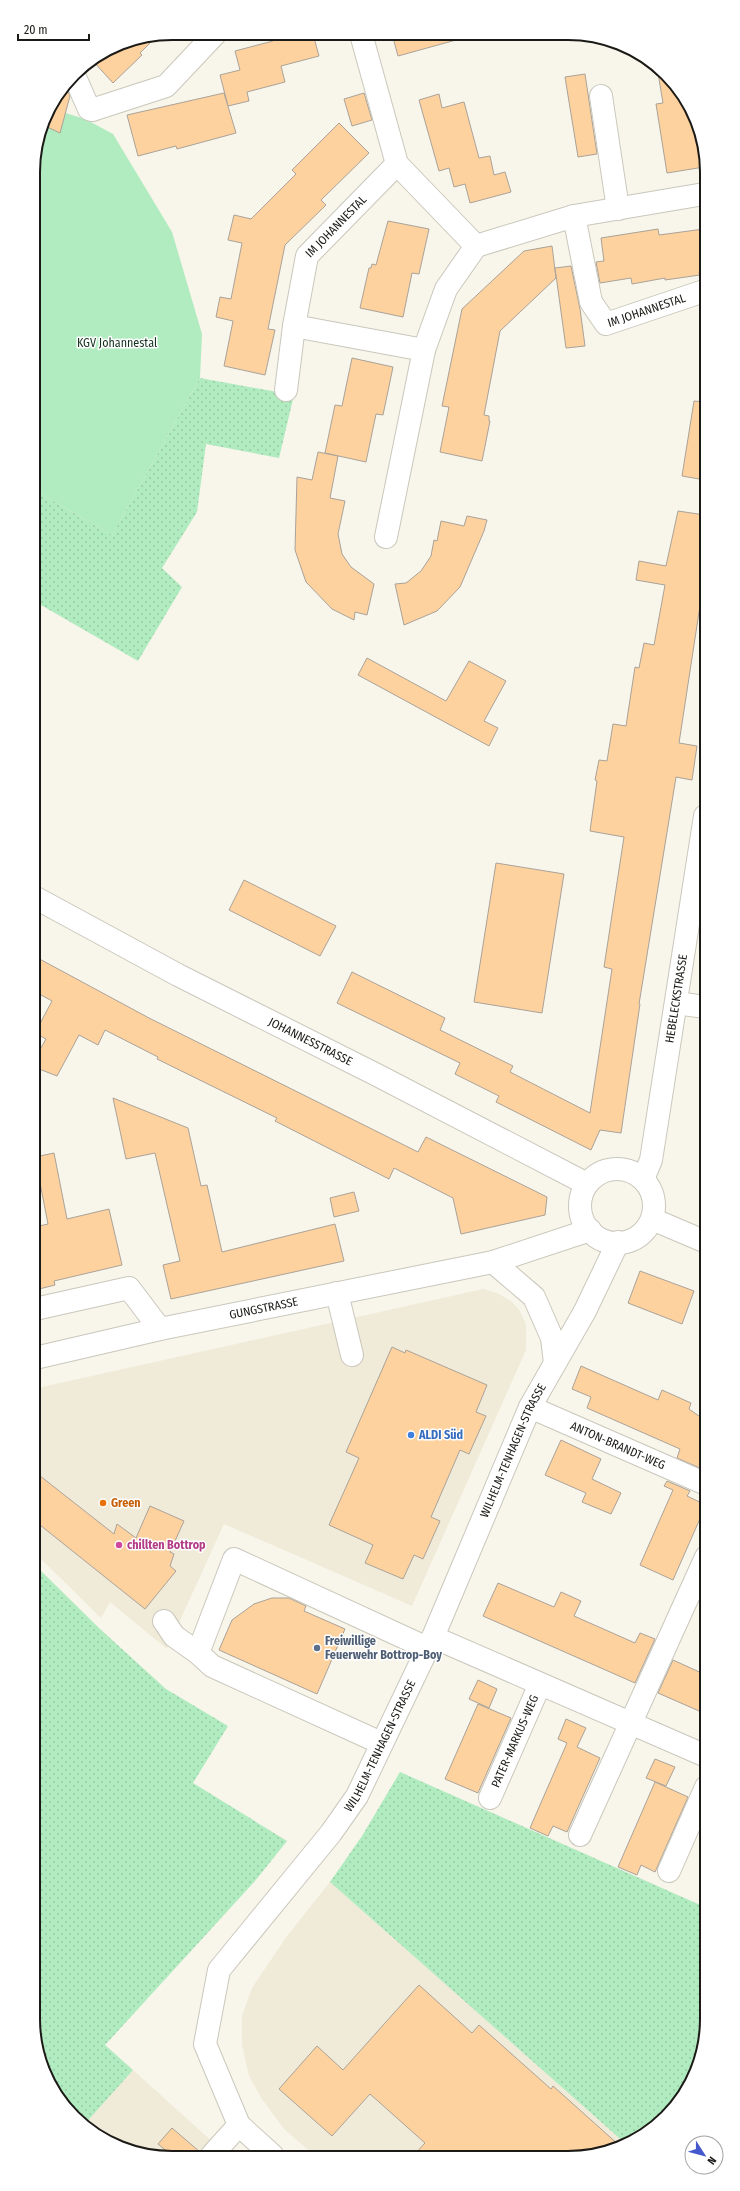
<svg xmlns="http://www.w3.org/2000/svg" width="740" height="2191" viewBox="0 0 740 2191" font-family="'Fira Sans Condensed',sans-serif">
	<defs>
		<pattern id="grass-dots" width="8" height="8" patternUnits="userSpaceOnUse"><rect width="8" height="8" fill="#b1ebc0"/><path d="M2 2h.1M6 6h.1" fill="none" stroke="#98c9a4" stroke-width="1.8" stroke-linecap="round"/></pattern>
	</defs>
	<rect width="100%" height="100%" fill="#f8f5ea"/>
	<!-- built -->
	<g fill="#f0ebd8">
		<path d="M483 1289 497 1293 511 1301 520 1311 526 1325V1350L412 1606 224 1524 167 1649 110 1602 101 1618 35 1553V1391L42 1387Z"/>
		<path d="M330 1882 626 2144 595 2155H314L284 2129 262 2099 249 2076 242 2045V2016L252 1988 287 1936Z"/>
		<path d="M133 2070 227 2155H145L110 2144 84 2125Z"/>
	</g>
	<!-- grass -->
	<g fill="url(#grass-dots)">
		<path d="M200 378 294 395 279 458 206 444 197 512 162 568 182 587 138 661 34 601V490L112 535Z"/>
		<path d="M35 1565 100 1629 166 1689 228 1726 193 1783 287 1841 255 1881 105 2045 133 2070 84 2125C56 2105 47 2077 36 2046Z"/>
		<path d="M400 1772 707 1908V2028L697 2072 673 2110 638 2139 626 2144 330 1882 362 1836Z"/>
	</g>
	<!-- garden -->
	<path fill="#b1ebc0" d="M49 108 85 119 113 134 172 232 202 334 200 378 112 535 34 490 33 163Z"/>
	<!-- building -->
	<g fill="#fed29e" stroke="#aaa299">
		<path d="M271 34H313L319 56 281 66 285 82 247 92 249 101 228 106 220 75 240 70 235 51 273 41Z"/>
		<path d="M392 34 455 35 456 40 398 56Z"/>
		<path d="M157 36 140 53 142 55 113 83 92 60 119 44Z"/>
		<path d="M657 67 666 74 688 103 704 145V167L667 173 656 104 663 103Z"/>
		<path d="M585 74 597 154 578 157 565 77Z"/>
		<path d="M66 87 70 96 60 133 43 125 47 110Z"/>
		<path d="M224 93 236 133 177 149 176 146 138 156 127 115Z"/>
		<path d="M364 93 372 120 352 126 344 99Z"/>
		<path d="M439 94 442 108 464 102 479 158 490 156 494 175 505 172 511 192 470 203 465 184 454 187 449 168 439 171 419 100Z"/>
		<path d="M339 123 369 153 321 200 326 205 285 245 268 329 275 330 265 375 224 366 233 321 216 317 220 297 231 299 242 243 228 240 234 215 251 219 296 174 292 170Z"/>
		<path d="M388 221 429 229 419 274 412 273 403 317 360 308 369 268H371L372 264 376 265Z"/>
		<path d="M658 229 659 235 704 229V272H699L700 275 665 280V278L632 284 631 278 600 283 596 262 604 261 601 238Z"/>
		<path d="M552 246 556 278 500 331 484 415 489 416V421H490L482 461 440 452 449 407 442 406 462 309 524 251Z"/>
		<path d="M571 266 580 309 585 346 566 348 555 268Z"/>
		<path d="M352 358 393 367 383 415 376 414 366 462 325 453 335 405 342 406Z"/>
		<path d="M694 401 705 402V480L682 476Z"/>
		<path d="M318 452 338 456 330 498 345 501 338 534 342 554 351 567 374 584 367 615 355 612 354 620 332 609 306 582 295 550 297 477 312 480Z"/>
		<path d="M678 511 705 515V550L702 571 705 573 679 743 697 746 692 780 676 777 639 1004H640L621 1133 600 1130 591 1150 496 1102 499 1096 455 1074 460 1063 337 1003 352 972 445 1018 440 1030 513 1066 510 1072 590 1113 612 969 604 967 624 837 590 831 597 781 595 780 599 760 607 761 613 724 626 726 635 667 639 668 644 643 654 645 665 585 636 580 639 561 666 566Z"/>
		<path d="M467 516 487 520 484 531 460 587 437 611 404 625 395 584 406 583 421 571 431 556 434 540 437 541 441 521 464 526Z"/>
		<path d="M367 658 446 701 469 661 506 681 484 721 498 728 489 746 358 675Z"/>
		<path d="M496 863 564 874 542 1013 474 1002Z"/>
		<path d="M244 880 336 926 320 956 229 910Z"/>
		<path d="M34 956 149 1018 418 1152 426 1137 547 1197 545 1215 461 1234 453 1198 394 1168 389 1179 275 1121 277 1118 157 1059 158 1057 105 1030 98 1045 79 1035 57 1076 34 1067V1060L46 1039 35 1033 52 1001 34 991Z"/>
		<path d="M113 1098 188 1128 201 1186 207 1185 222 1252 335 1224 344 1261 171 1299 163 1265 180 1261 155 1153 126 1159Z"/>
		<path d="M54 1153 67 1219 109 1209 122 1265 54 1281 55 1285 35 1290V1227L48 1224 35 1157Z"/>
		<path d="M354 1192 359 1211 334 1217 330 1198Z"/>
		<path d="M640 1271 694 1291 682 1324 628 1303Z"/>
		<path d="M392 1347 405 1353 406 1350 487 1385 476 1412 486 1416 469 1454 460 1450 431 1517 440 1521 423 1559 414 1555 403 1579 365 1563 373 1545 329 1525 359 1458 346 1452Z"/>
		<path d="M581 1366 658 1400 662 1390 691 1403 689 1409 706 1421V1456L700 1468 677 1458 680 1449 587 1408 591 1397 572 1389Z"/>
		<path d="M561 1440 601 1459 592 1479 621 1493 611 1514 582 1502 586 1493 545 1475Z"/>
		<path d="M35 1472 114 1534 117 1524 136 1538 150 1506 184 1521 170 1552 174 1554 170 1566 176 1571 145 1609 35 1521Z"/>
		<path d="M667 1481 690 1491 687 1496 706 1505 673 1580 640 1565 673 1490 664 1486Z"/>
		<path d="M498 1583 554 1607 561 1592 581 1601 574 1616 635 1643 640 1633 655 1639 635 1683 483 1616Z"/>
		<path d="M272 1598H289L306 1606 304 1611 345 1629 317 1694 219 1650 232 1620 254 1604Z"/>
		<path d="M673 1660 706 1675V1714L658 1693Z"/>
		<path d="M478 1680 497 1689 489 1708 469 1699Z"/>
		<path d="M478 1704 511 1718 478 1793 445 1779Z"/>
		<path d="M566 1719 586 1728 577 1747 600 1758 567 1832 553 1826 548 1836 530 1828 567 1743 558 1739Z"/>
		<path d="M655 1759 675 1767 666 1786 646 1778Z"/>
		<path d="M655 1782 688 1797 655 1872 641 1865 637 1875 618 1867Z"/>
		<path d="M419 1985 472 2033 479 2025 551 2089 553 2086 620 2146 595 2155H414L425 2143 370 2094 332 2136 279 2089 317 2046 343 2070Z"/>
		<path d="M172 2128 200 2152V2155H171L158 2144Z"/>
	</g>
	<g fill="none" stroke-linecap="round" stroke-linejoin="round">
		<!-- minor casing -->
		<g stroke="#cac7bc" stroke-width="24">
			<g id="minor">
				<path d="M361 34 397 164 476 246 574 216 704 194"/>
				<path d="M74 75 89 109 92 110 166 86 216 33"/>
				<path d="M601 96 618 209"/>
				<path id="s1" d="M574 216 591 302 606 324 704 291"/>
				<path d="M294 326 424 350"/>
				<path id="s2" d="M286 390 294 326 307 256 397 164"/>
				<path d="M386 537 424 350 446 289 476 246"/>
				<path id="s3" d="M34 897 178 975 377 1075 587 1184"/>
				<path d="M676 1003 705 1007"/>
				<circle cx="617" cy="1206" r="37"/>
				<path id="s4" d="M643 1179 651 1160 705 816"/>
				<path d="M652 1219 706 1242"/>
				<path d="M493 1262 534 1297 552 1338 555 1363"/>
				<path d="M337 1293 352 1355"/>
				<path d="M35 1309 129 1288 160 1329"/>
				<path id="s5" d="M35 1358 160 1329 493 1262 590 1230"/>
				<path id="s6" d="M530 1407 706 1484"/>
				<path d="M164 1621 174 1636 198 1653"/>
				<path d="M433 1637 706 1756"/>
				<path d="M381 1743 212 1666 198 1653 234 1559 427 1648"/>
				<path id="s7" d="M490 1798 540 1684"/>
				<path d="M580 1835 706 1557"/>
				<path d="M669 1871 706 1787"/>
				<path d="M212 2155 239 2125"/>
				<path id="s8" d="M272 2155 239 2125 205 2044 219 1970 331 1833 357 1796 433 1637 530 1407 585 1311 618 1242"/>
			</g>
		</g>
		<!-- minor -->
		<use href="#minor" stroke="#fff" stroke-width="22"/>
	</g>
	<!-- markers -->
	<circle fill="#3f7fe0" stroke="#fff" stroke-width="1.5" cx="411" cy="1435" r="4"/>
	<circle fill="#e8710a" stroke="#fff" stroke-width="1.5" cx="103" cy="1503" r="4"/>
	<circle fill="#d1479c" stroke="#fff" stroke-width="1.5" cx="119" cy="1545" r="4"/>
	<circle fill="#5c6f8a" stroke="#fff" stroke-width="1.5" cx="317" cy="1648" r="4"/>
	<g text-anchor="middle" stroke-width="3" stroke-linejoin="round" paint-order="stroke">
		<!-- street labels -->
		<g font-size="12" fill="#1b1a16" stroke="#fff">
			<text dy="4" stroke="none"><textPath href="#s2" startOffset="177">IM JOHANNESTAL</textPath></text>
			<text dy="4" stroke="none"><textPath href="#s1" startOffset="157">IM JOHANNESTAL</textPath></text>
			<text dy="4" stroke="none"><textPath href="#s4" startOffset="184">HEBELECKSTRASSE</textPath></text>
			<text dy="4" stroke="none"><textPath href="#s3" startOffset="312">JOHANNESSTRASSE</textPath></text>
			<text dy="4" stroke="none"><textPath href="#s5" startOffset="234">GUNGSTRASSE</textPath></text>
			<text dy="4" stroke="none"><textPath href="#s6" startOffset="96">ANTON-BRANDT-WEG</textPath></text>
			<text dy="4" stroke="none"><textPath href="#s8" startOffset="809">WILHELM-TENHAGEN-STRASSE</textPath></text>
			<text dy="4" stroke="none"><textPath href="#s7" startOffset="62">PATER-MARKUS-WEG</textPath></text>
			<text dy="4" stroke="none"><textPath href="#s8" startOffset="485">WILHELM-TENHAGEN-STRASSE</textPath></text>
		</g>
		<!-- park labels -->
		<g font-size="12" fill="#14331e" stroke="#fff">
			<text x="117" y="347">KGV Johannestal</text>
		</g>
		<!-- shop labels -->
		<g font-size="12" font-weight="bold" fill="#366cbe" stroke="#fff" text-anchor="start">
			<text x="419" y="1439">ALDI Süd</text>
		</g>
		<!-- food labels -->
		<g font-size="12" font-weight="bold" fill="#c56008" stroke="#fff" text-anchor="start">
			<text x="111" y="1507">Green</text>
		</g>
		<!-- hotel labels -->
		<g font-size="12" font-weight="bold" fill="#b23c85" stroke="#fff" text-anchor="start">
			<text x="127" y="1549">chillten Bottrop</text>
		</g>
		<!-- service labels -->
		<g font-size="12" font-weight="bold" fill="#4e5e75" stroke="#fff" text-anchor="start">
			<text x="325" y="1645">Freiwillige<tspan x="325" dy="14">Feuerwehr Bottrop-Boy</tspan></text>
		</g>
	</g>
	<!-- crop -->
	<path d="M0 0H740V2191H0ZM172 40H568A132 132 0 0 1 700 172V2019A132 132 0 0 1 568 2151H172A132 132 0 0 1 40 2019V172A132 132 0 0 1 172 40Z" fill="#fff" fill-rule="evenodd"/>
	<path fill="none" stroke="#1b1a16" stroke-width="2" d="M172 40H568A132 132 0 0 1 700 172V2019A132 132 0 0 1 568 2151H172A132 132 0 0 1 40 2019V172A132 132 0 0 1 172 40Z"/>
	<!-- north arrow -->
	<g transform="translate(704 2155) rotate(126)"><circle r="19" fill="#ffffff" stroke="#a4a3a2"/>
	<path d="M0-3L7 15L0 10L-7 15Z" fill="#4559cd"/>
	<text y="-6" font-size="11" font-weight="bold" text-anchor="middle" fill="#1b1a16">N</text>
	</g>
	<!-- scale -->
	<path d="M18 34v6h71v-6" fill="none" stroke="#1b1a16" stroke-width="2"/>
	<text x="24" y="34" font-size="12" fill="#1b1a16" stroke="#ffffff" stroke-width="3" paint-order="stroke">20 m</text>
</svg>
